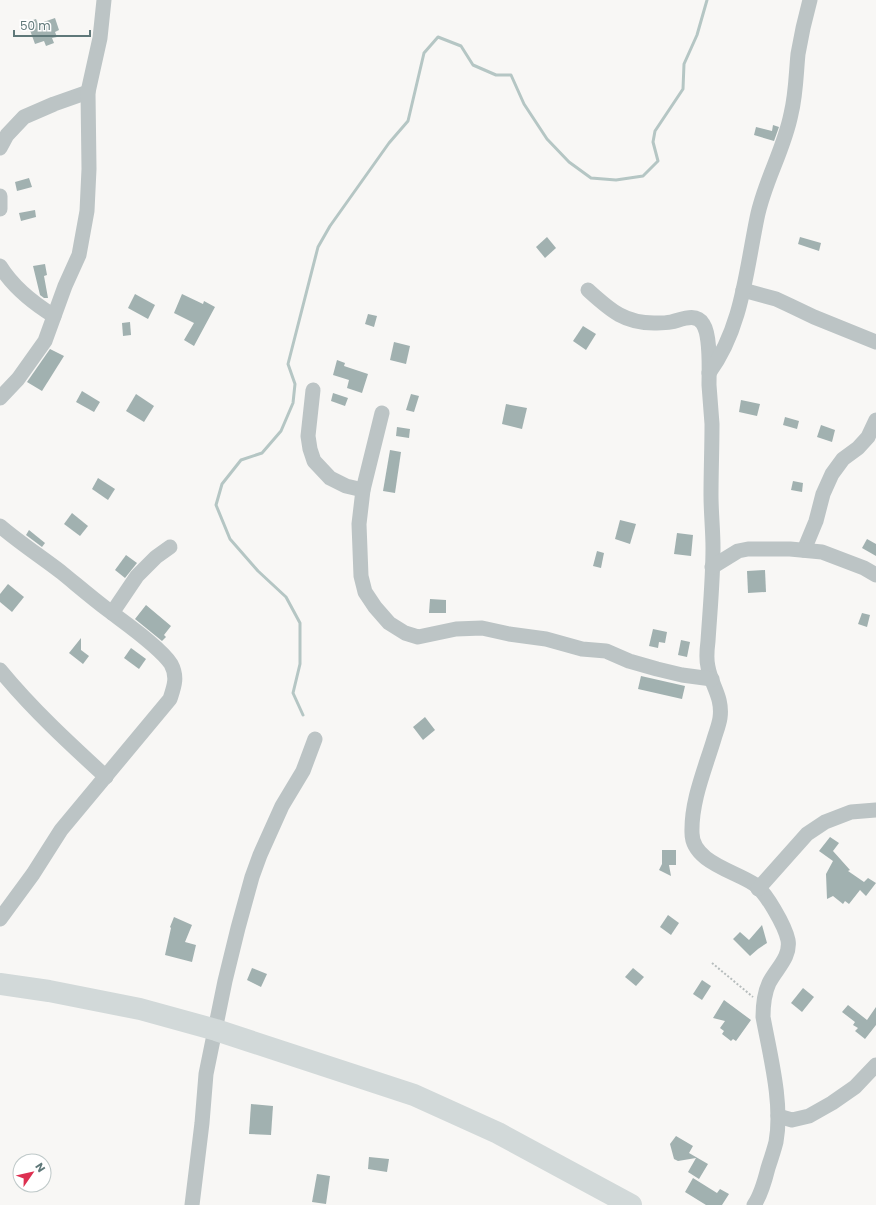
<svg xmlns="http://www.w3.org/2000/svg" width="876" height="1205" viewBox="0 0 876 1205" font-family="Poppins,sans-serif">
	<rect width="100%" height="100%" fill="#f8f7f5"/>
	<g fill="none" stroke-linecap="round" stroke-linejoin="round">
		<!-- stream -->
		<path stroke="#b5c6c4" stroke-width="3" d="M303 715 293 693 300 664V623L286 597 258 571 230 539 216 505 222 484 241 460 262 453 281 431 293 403 295 384 288 364 318 247 330 226 389 143 408 121 424 53 438 37 461 46 473 65 496 75H511L524 104 547 139 569 162 591 178 616 180 643 176 658 161 653 142 655 131 683 89 684 64 697 35 707 0"/>
	</g>
	<!-- building -->
	<g fill="#a1b1b0">
		<path d="M55 18 59 30 55 32 57 37 52 38 54 43 46 46 44 41 35 44 27 22 36 19 38 24Z"/>
		<path d="M773 125 779 127 774 141 754 135 756 127 772 131Z"/>
		<path d="M29 178 32 187 17 191 15 182Z"/>
		<path d="M35 210 36 217 21 221 19 213Z"/>
		<path d="M547 237 556 248 545 258 536 247Z"/>
		<path d="M800 237 821 243 819 251 798 244Z"/>
		<path d="M45 264 47 275 44 276 48 298H44L40 295 33 266Z"/>
		<path d="M135 294 155 305 148 319 128 308Z"/>
		<path d="M182 294 203 304 204 301 215 307 194 346 184 340 194 323 174 313Z"/>
		<path d="M368 314 377 316 374 327 365 324Z"/>
		<path d="M130 322 131 335 123 336 122 323Z"/>
		<path d="M583 326 596 334 586 350 573 341Z"/>
		<path d="M394 342 410 346 406 364 390 360Z"/>
		<path d="M50 349 64 356 42 391 27 382Z"/>
		<path d="M337 360 345 363 344 366 368 374 362 393 347 388 349 380 333 375Z"/>
		<path d="M82 391 100 402 94 412 76 402Z"/>
		<path d="M333 393 348 398 345 406 331 401Z"/>
		<path d="M136 394 154 406 144 422 126 411Z"/>
		<path d="M411 394 419 396 414 412 406 410Z"/>
		<path d="M741 400 760 404 757 416 739 412Z"/>
		<path d="M506 404 527 408 522 429 502 424Z"/>
		<path d="M785 417 799 421 797 429 783 425Z"/>
		<path d="M821 425 835 430 832 442 817 437Z"/>
		<path d="M397 427 410 429 409 438 396 436Z"/>
		<path d="M390 450 401 452 395 493 383 491Z"/>
		<path d="M98 478 115 489 108 500 92 489Z"/>
		<path d="M793 481 803 483 802 492 791 490Z"/>
		<path d="M72 513 88 526 80 536 64 524Z"/>
		<path d="M620 520 636 524 630 544 615 539Z"/>
		<path d="M29 530 45 543 42 547 26 535Z"/>
		<path d="M677 533 693 535 691 556 674 554Z"/>
		<path d="M867 539 876 544V556L862 548Z"/>
		<path d="M597 551 604 553 601 568 593 566Z"/>
		<path d="M126 555 137 563 125 578 115 570Z"/>
		<path d="M765 570 766 592 748 593 747 571Z"/>
		<path d="M8 584 24 597 12 612 0 602V594Z"/>
		<path d="M430 599 446 600V613H429Z"/>
		<path d="M146 605 171 626 164 635 166 637 162 641 135 619Z"/>
		<path d="M862 613 870 615 867 627 858 624Z"/>
		<path d="M653 629 667 632 665 643 659 642 658 648 649 646Z"/>
		<path d="M81 638V650L89 656 83 664 69 653Z"/>
		<path d="M681 640 690 642 687 657 678 655Z"/>
		<path d="M131 648 146 659 139 669 124 658Z"/>
		<path d="M641 676 685 686 682 699 638 689Z"/>
		<path d="M425 717 435 730 423 740 413 727Z"/>
		<path d="M830 837 839 843 833 851 850 870 848 871 864 882 868 878 876 883 866 896 860 890 849 904 845 901 843 904 833 896 827 899 826 874 833 861 819 851Z"/>
		<path d="M662 850H676V865H669L671 876 659 870 662 864Z"/>
		<path d="M668 915 679 923 671 935 660 927Z"/>
		<path d="M174 917 192 925 185 942 196 945 192 962 165 955 171 928 170 927Z"/>
		<path d="M762 925 767 943 758 949 750 956 733 939 740 932 749 940Z"/>
		<path d="M252 968 267 974 261 987 247 980Z"/>
		<path d="M633 968 644 977 636 986 625 977Z"/>
		<path d="M702 980 711 986 702 1000 693 994Z"/>
		<path d="M803 988 814 997 802 1012 791 1003Z"/>
		<path d="M724 1000 751 1020 736 1041 733 1039 731 1041 722 1034 724 1031 720 1028 725 1021 713 1018Z"/>
		<path d="M848 1005 867 1020 876 1007V1025L865 1039 855 1031 858 1028 853 1025 855 1022 842 1012Z"/>
		<path d="M251 1104 273 1106 271 1135 249 1134Z"/>
		<path d="M676 1136 693 1146 689 1153 708 1164 699 1179 688 1172 696 1158 678 1161 674 1159 670 1144Z"/>
		<path d="M369 1157 389 1159 387 1172 368 1169Z"/>
		<path d="M317 1174 330 1176 326 1204 312 1202Z"/>
		<path d="M693 1178 717 1193 720 1189 729 1194 722 1205H706L685 1192Z"/>
	</g>
	<g fill="none" stroke-linecap="round" stroke-linejoin="round">
		<!-- path -->
		<path stroke="#b7bdbd" stroke-width="2" stroke-dasharray="2 2" stroke-linecap="butt" d="M712 963 753 997"/>
		<!-- minor -->
		<g stroke="#bcc4c5" stroke-width="15">
			<path d="M0 148 7 135 24 117 54 104 88 92"/>
			<path d="M0 196V209"/>
			<path d="M0 266C13 287 33 303 54 316"/>
			<path d="M588 290C610 310 625 324 657 323 662 323 666 323 671 322 681 320 696 312 703 324 711 336 709 370 709 385 710 398 711 411 712 424 712 448 711 471 711 495 711 513 713 530 713 548 713 579 710 610 708 641 707 649 706 659 708 667 711 685 723 697 720 718 719 725 716 732 714 739 705 769 691 801 692 833 692 862 735 871 754 884 766 892 785 926 788 940 791 957 776 969 769 983 764 994 763 1005 763 1017 770 1055 783 1104 776 1142 774 1150 771 1159 768 1168 765 1180 761 1195 754 1205"/>
			<path d="M743 290 776 299 791 306 814 317 876 342"/>
			<path d="M709 373C742 328 746 271 757 218 764 182 784 150 791 114 796 94 796 74 798 54 801 36 805 18 810 0"/>
			<path d="M313 390 308 436 310 449 314 461 330 478 346 486 363 490"/>
			<path d="M0 398 18 379 45 341 65 286 79 255 87 211 89 169 88 92 100 38 104 0"/>
			<path d="M382 413 363 490 359 524 361 576 365 592 375 607 389 623 405 633 418 637 456 629 482 628 509 634 546 639 582 649 606 651 629 661 657 669 682 675 712 679"/>
			<path d="M0 526C20 543 40 556 61 572 77 585 92 598 108 610 125 623 160 647 171 664 178 677 174 687 170 699L61 830 33 874 0 919"/>
			<path d="M804 550 816 521 823 494 832 474 843 459 858 448 868 437 876 420"/>
			<path d="M712 567 738 551 748 549H790L822 552 864 568 876 575"/>
			<path d="M112 613 137 576 156 557 170 547"/>
			<path d="M0 670C32 709 69 743 106 777"/>
			<path d="M758 889 807 834 825 822 851 812 876 810"/>
			<path d="M778 1116 792 1120 809 1116 832 1103 855 1087 876 1065"/>
			<path d="M192 1205 202 1123 206 1074 225 981 238 928 252 877 260 855 282 806 303 771 315 739"/>
		</g>
		<!-- highway -->
		<path stroke="#d2d9d9" stroke-width="22" d="M0 984 49 991 140 1009 216 1030 414 1095 498 1133 631 1205"/>
	</g>
	<!-- north arrow -->
	<g transform="translate(32 1173) rotate(56)"><circle r="19" fill="#ffffff" stroke="#bfc9c9"/>
	<path d="M0-3L7 15L0 10L-7 15Z" fill="#dd3051"/>
	<text y="-6" font-size="11" font-weight="bold" text-anchor="middle" fill="#5f7879">N</text>
	</g>
	<!-- scale -->
	<path d="M14 30v6h76v-6" fill="none" stroke="#5f7879" stroke-width="2"/>
	<text x="20" y="30" font-size="12" fill="#5f7879" stroke="#ffffff" stroke-width="3" paint-order="stroke">50 m</text>
</svg>
